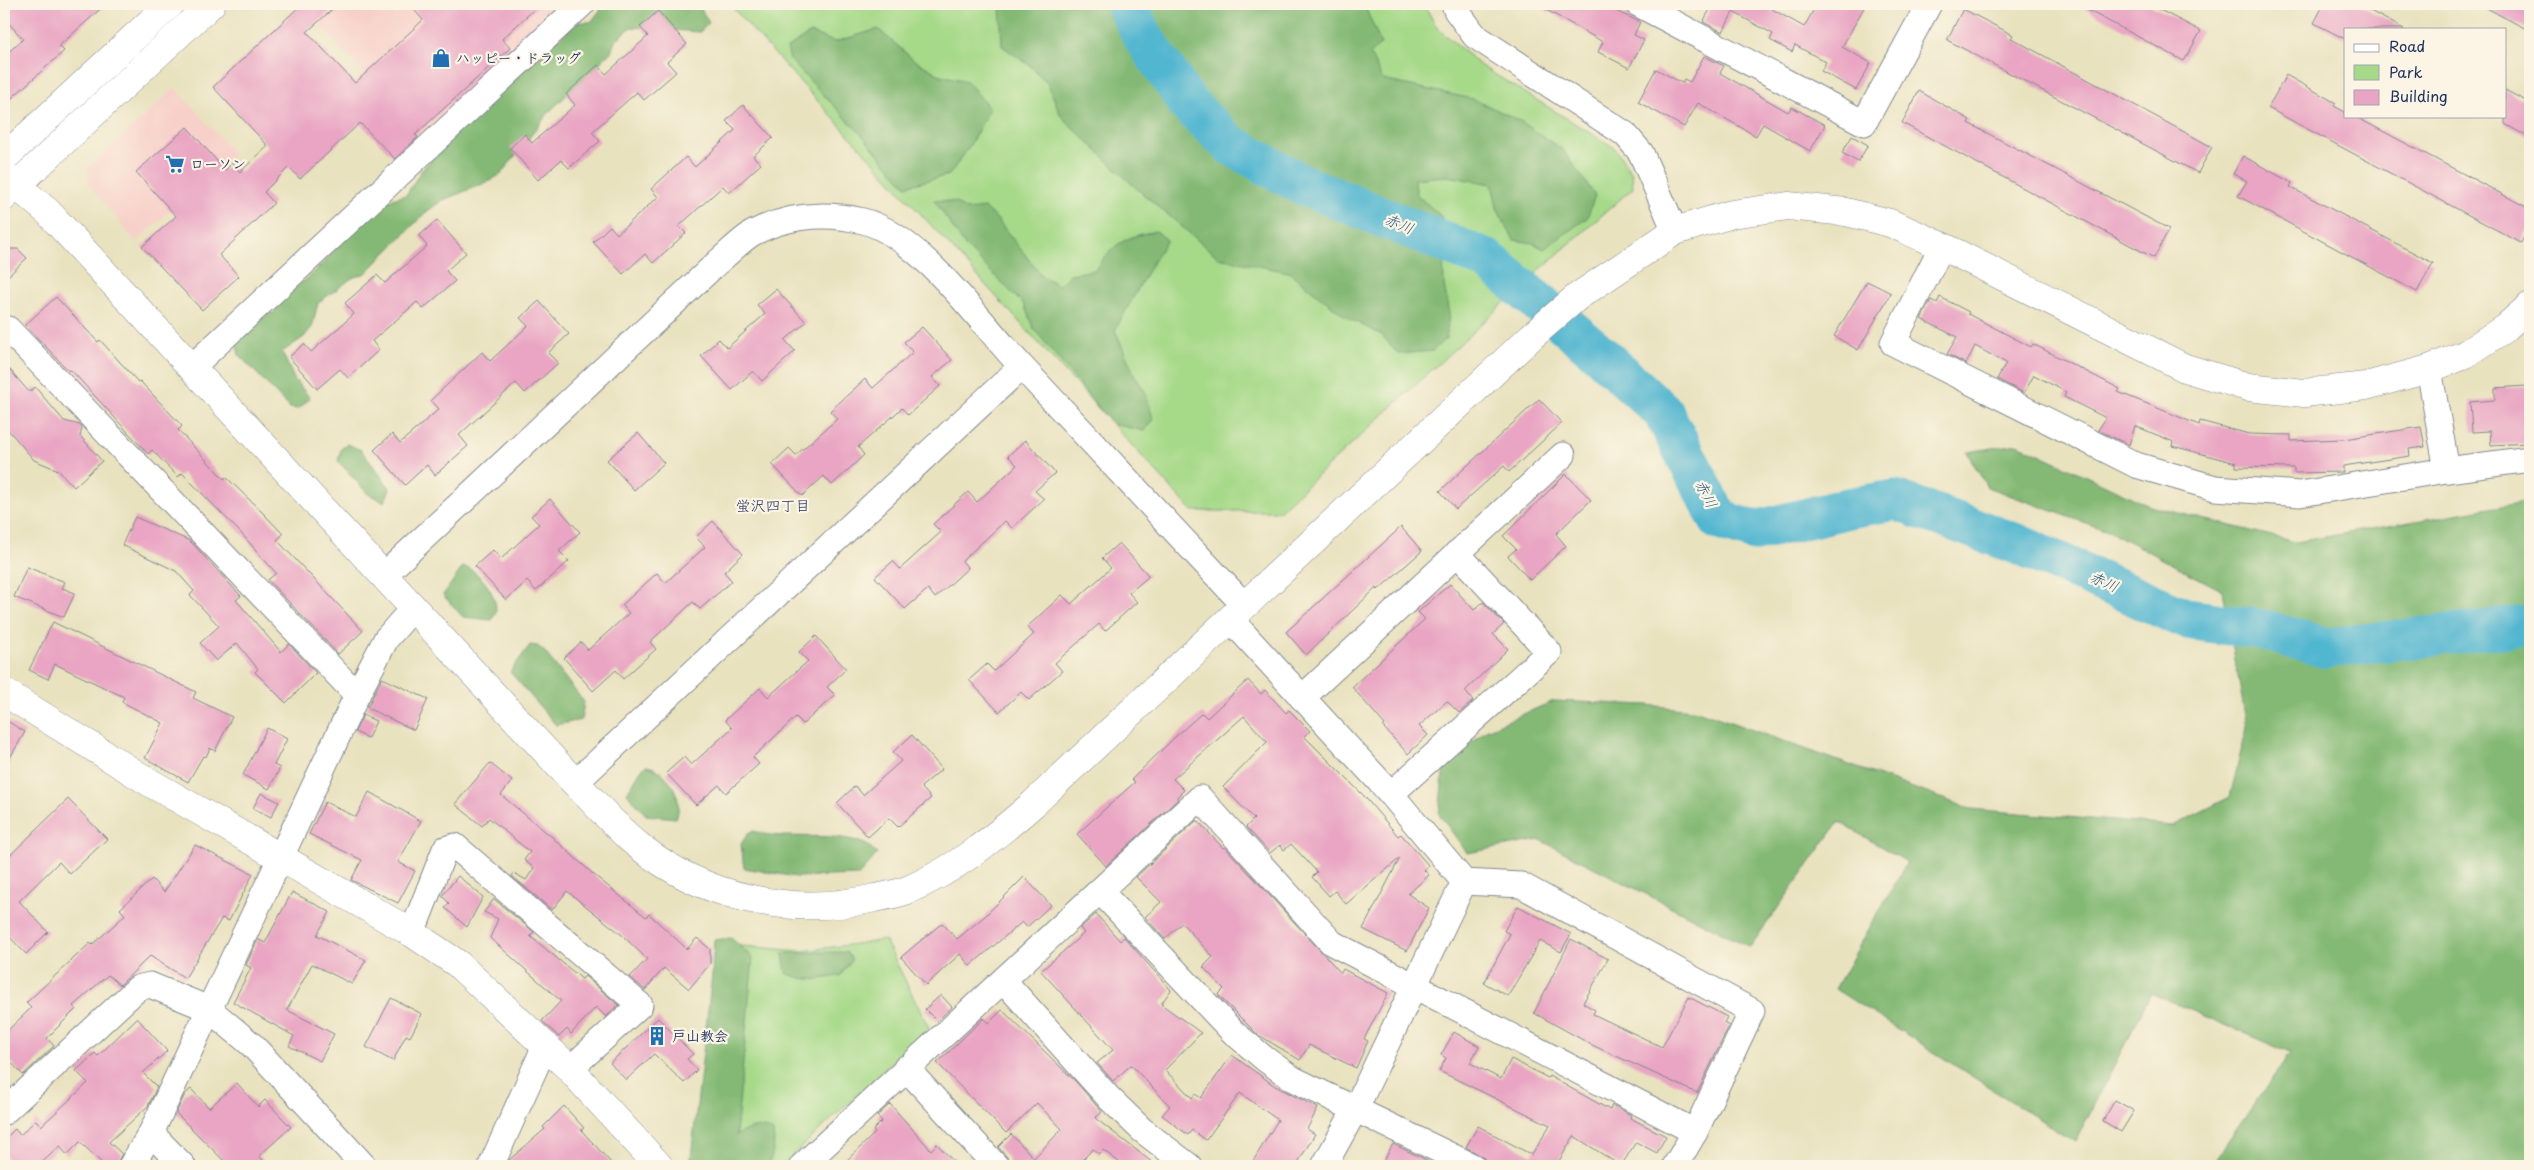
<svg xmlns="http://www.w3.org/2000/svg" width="2534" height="1170" viewBox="0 0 2534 1170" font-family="'Playpen Sans','Klee One',sans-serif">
	<rect width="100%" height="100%" fill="#fcf5e5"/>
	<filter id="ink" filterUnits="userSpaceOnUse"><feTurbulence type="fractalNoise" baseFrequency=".02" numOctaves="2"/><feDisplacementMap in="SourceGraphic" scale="10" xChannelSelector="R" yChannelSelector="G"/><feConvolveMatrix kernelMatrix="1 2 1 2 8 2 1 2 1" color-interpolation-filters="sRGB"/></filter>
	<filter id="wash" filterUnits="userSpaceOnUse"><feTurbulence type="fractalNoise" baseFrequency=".0096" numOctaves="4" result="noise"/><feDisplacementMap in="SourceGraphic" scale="20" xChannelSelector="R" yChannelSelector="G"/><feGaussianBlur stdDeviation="1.12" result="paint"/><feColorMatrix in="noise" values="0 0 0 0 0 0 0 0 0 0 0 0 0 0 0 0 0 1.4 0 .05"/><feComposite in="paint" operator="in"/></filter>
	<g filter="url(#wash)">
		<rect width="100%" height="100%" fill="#e9e2bf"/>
		<!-- built -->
		<g fill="#f7d0c9">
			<path d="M301 4H575L426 141Z"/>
			<path d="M175 88 234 153 136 242 88 184 89 167Z"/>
		</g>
		<!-- green -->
		<g fill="#a6d988" stroke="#608473">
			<path d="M729 4H1424L1437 28 1481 66 1615 148 1632 174 1633 188 1543 267 1279 511H1192Z"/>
			<path d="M885 940 929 1028 781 1166H704L729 945 803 951Z"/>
		</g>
		<!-- forest -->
		<g fill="#84b974" stroke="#507469">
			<path d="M605 4H698L709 23 700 32 631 27 615 41 611 52 549 112 501 174 490 181 441 201 425 213 366 273 352 278 318 303 312 327 304 337 282 352 294 379 310 398 299 409 290 408 239 355 236 342 266 313H274C285 291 300 287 316 270 342 245 369 202 406 195L421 171 450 138 577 22H591Z"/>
			<path d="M1000 4H1364L1381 44 1370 54 1383 80 1473 99 1519 120 1563 150 1595 195 1587 218 1544 249 1533 243 1514 240 1498 211 1492 184 1447 176 1414 179 1417 195 1442 217 1444 285 1449 314 1446 338 1433 351 1398 354 1382 335 1346 317 1289 272 1219 258 1135 187 1061 116 1047 82 1028 64 1002 46Z"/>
			<path d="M878 29 914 60 940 75 967 81 990 109 967 150 949 175 906 186 861 134 790 60 787 48 811 33 835 42Z"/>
			<path d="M934 200 955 202 966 210 984 208 996 218 1042 276 1059 285 1070 274 1095 270C1113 244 1124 237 1156 231L1167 240 1155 258 1115 330 1135 376 1146 393 1153 419 1144 431 1112 424 1034 329 1024 305 966 247Z"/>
			<path d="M347 444 361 450 390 488 385 502 368 494 338 461 341 449Z"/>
			<path d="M2018 444 2150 506 2296 542 2530 501V1166H2211L2290 1053 2151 993 2075 1142 1835 989 1907 862 1839 822 1750 947 1540 840 1467 853 1439 814 1444 765 1486 730 1554 701 1648 705 1700 711 1971 809 2173 826 2230 797 2247 727 2223 591 2113 533 1987 487 1967 452Z"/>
			<path d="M463 567C478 569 496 593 496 609 496 612 494 616 492 620L463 617 443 595Z"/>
			<path d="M530 645 537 646 544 651 584 702 581 720 556 725 510 672Z"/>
			<path d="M646 766C668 768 685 800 676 818L646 815 627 793 641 770Z"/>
			<path d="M754 831C785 844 856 825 877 854L859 875 796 877 744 868 741 844 749 832Z"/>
			<path d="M731 938 753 958 736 1135C750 1129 758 1123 773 1132 775 1145 774 1154 767 1166H690L712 975 714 940Z"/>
			<path d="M846 952 852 959 841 975C821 980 806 982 786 973L783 953Z"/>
		</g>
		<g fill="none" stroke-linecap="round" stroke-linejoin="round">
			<!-- river -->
			<path stroke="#51b6d0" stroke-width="41" d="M1126 4 1145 40 1189 105 1231 145 1301 184 1488 260 1593 348 1663 412 1719 520 1755 531 1848 508 1895 500 2017 544 2187 619 2264 630 2326 648 2530 625"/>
		</g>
		<g id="blocks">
			<!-- building -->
			<g fill="#e9a5c3">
				<path d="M9 4H106L59 46 64 51 4 105V56L23 39 4 18V9Z"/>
				<path d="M302 4H338L307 32 355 83 423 20 409 4H540L502 39 510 48 415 135 418 137 395 159 360 123 300 179 289 167 264 192 274 203 219 255 239 276 202 310 142 247 176 216 136 172 187 127 225 170 232 163 240 172 268 146 213 87Z"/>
				<path d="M1536 4H1600L1640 22 1634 35 1644 40 1629 68 1598 52 1603 42Z"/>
				<path d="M1713 4H1775L1772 9 1804 27 1817 4H1866L1842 47 1871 63 1856 90 1821 71 1826 62 1795 45 1792 52 1770 40 1773 34 1733 12 1723 32 1703 22Z"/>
				<path d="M2076 4H2148L2201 31 2184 61Z"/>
				<path d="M2324 4H2357L2404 29H2345V39L2314 23Z"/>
				<path d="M2479 4H2530V31Z"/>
				<path d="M1963 9 2013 35 2011 38 2212 147 2198 173 1947 40Z"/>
				<path d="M658 11 687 44 667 62 676 72 644 100 637 92 592 132 600 141 569 168 561 160 538 180 510 148 525 134 532 143 575 105 566 94 598 65 606 74 648 36 640 27Z"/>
				<path d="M1704 56 1724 66 1720 73 1788 112 1792 107 1825 125 1810 151 1763 124 1756 136 1698 103 1684 127 1638 102 1656 69 1682 83 1684 79 1690 82Z"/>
				<path d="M2286 75 2336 103 2334 106 2345 112V116H2354L2530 209V225L2521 243 2268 108Z"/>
				<path d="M2505 90 2530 103V138L2505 124Z"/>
				<path d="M1919 91 1970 120 1968 123 2169 229 2154 258 1902 123Z"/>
				<path d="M743 105 773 138 753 156 761 164 729 193 723 186 679 226 686 233 653 263 645 254 623 274 593 242 610 226 617 234 658 197 651 189 686 157 695 167 735 130 726 121Z"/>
				<path d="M1852 136 1868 145 1858 162 1842 153Z"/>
				<path d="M2243 156 2292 183 2290 187 2433 263 2417 292 2238 196 2247 181 2233 174Z"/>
				<path d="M437 220 466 253 446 271 455 281 423 309 417 302 372 341 379 350 348 378 340 369 317 389 289 357 304 344 311 352 354 314 345 303 377 275 385 283 427 246 419 236Z"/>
				<path d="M9 249H18L27 258 4 280V254Z"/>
				<path d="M1867 281 1891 293 1858 350 1834 336Z"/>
				<path d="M776 289 806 322 785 340 795 351 762 381 753 371 732 390 701 356 719 339 727 348 765 314 757 305Z"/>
				<path d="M56 297 98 342 100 340 138 382 140 381 182 426 178 430 224 479 226 477 262 512 283 534 277 540 363 631 338 654 268 580 276 573 240 532 182 473 178 477 152 450 148 454 71 370 69 371 25 325Z"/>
				<path d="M1940 297 1969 312 1968 314 2031 347 2033 344 2120 389 2118 392 2199 425 2200 421 2249 434 2291 435V441L2344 439 2421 427 2425 447 2409 449 2410 456 2343 466V472L2294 473V468L2236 467V463L2173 446 2174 442 2135 426 2129 445 2098 430 2106 418 2064 397 2066 392 2034 375 2024 393 1997 379 2006 363 1975 346 1966 364 1947 354 1957 337 1921 319 1931 300 1937 303Z"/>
				<path d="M539 301 569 334 548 353 558 363 525 393 516 383 459 435 468 446 435 475 427 465 405 485 374 450 392 434 400 443 439 409 431 400 482 352 490 361 528 326 520 318Z"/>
				<path d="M922 327 952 360 932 377 940 386 908 415 902 408 858 447 864 455 832 485 824 476 802 496 772 464 789 448 796 455 837 419 830 411 865 379 873 388 913 352 904 342Z"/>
				<path d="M4 363 29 392 35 387 64 421 80 425 82 428 80 436 102 461 74 487 58 470 34 460 4 425Z"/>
				<path d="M2526 386 2530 443 2491 445 2490 431 2472 432 2470 402 2495 400V388Z"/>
				<path d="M1539 399 1562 423 1509 472 1504 466 1456 509 1440 491Z"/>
				<path d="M638 433 664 463 634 490 607 460Z"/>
				<path d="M1025 440 1055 473 1035 491 1044 499 1012 528 1005 521 962 561 968 568 935 598 928 589 905 609 875 577 893 561 900 569 941 532 933 524 968 492 977 502 1017 465 1008 456Z"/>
				<path d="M1566 474 1591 500 1556 534 1566 546 1530 580 1508 556 1516 549 1503 536Z"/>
				<path d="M550 499 580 532 559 551 569 561 536 591 527 581 506 600 475 566 493 550 501 559 539 524 531 516Z"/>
				<path d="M135 517 190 541 241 596 236 600 281 652 289 644 316 673 286 703 255 672 258 669 237 643 216 661 200 643 219 626 190 595 194 591 176 571 122 545Z"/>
				<path d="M713 521 743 554 724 572 732 581 700 609 693 602 650 642 656 649 623 679 616 670 593 691 564 658 581 642 588 650 629 613 622 605 657 573 665 583 705 547 696 537Z"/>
				<path d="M1401 527 1422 551 1378 590 1376 588 1306 655 1286 632Z"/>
				<path d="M1119 543 1149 576 1129 593 1137 602 1105 631 1099 624 1055 663 1062 671 1029 700 1021 692 999 712 969 680 987 664 994 671 1034 634 1027 627 1062 595 1071 604 1111 568 1102 558Z"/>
				<path d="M27 567 65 582 62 588 75 593 64 617 14 597Z"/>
				<path d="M1450 584 1474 610 1483 602 1504 624 1493 634 1508 649 1465 691 1473 701 1459 713 1447 701 1419 726 1428 735 1408 754 1383 727 1385 725 1352 687 1425 619 1418 612Z"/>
				<path d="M53 622 196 692 193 698 232 717 215 751 210 748 206 757 203 756 188 782 145 758 163 723 122 702 124 697 55 664 48 679 29 670Z"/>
				<path d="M816 636 846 669 827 687 835 695 803 724 796 717 753 757 759 764 726 793 719 785 696 805 666 773 684 757 691 765 732 728 725 720 760 688 768 697 808 661 799 652Z"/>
				<path d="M382 678 428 699 414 730 367 708Z"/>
				<path d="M1248 680 1261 694 1265 690 1286 713 1289 710 1310 731 1304 736 1364 796 1398 836 1401 834 1429 866 1424 870 1429 875 1408 894 1429 908 1407 951 1363 929 1400 858 1346 904 1335 891 1329 896 1312 877 1317 872 1291 844 1284 850 1280 845 1270 853 1246 827 1254 819 1223 787 1267 742 1244 716 1173 779 1184 790 1177 797 1178 799 1106 866 1077 834 1135 782 1132 779 1175 737 1202 713 1207 718Z"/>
				<path d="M363 715 376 721 368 738 355 732Z"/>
				<path d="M4 719 25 732 4 768Z"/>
				<path d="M267 728 287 739 274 765 280 768 269 789 243 775Z"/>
				<path d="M912 735 942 769 921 787 931 798 898 827 889 818 868 837 837 803 855 786 863 795 901 761 893 752Z"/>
				<path d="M490 763 512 781 501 795 552 837 593 874 646 917 649 914 687 949 697 938 710 949V964L689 989 664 968 645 990 630 977 647 959 622 935 567 891 552 910 512 876 514 873 526 880 534 868 524 860 530 852 489 818 482 826 455 804Z"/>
				<path d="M369 792 421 821 398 862 415 871 398 903 351 880 362 860 309 834 325 802 356 817Z"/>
				<path d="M261 793 279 802 271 817 253 808Z"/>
				<path d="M68 799 107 839 70 874 59 862 19 901 48 932 26 954 4 931V861Z"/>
				<path d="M1197 820 1223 848 1225 847 1341 973 1343 969 1388 993 1364 1039 1368 1041 1356 1068 1309 1045 1300 1060 1257 1034 1218 995 1224 989 1203 967 1213 957 1182 923 1165 939 1145 917 1161 902 1136 877Z"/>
				<path d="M195 845 253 874 229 921 222 918 185 978 150 956 120 985 108 975 73 1006 76 1009 47 1038 54 1046 23 1075 4 1055V1034L31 1008 26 1003 90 943 92 945 125 915 120 909 152 879 164 892Z"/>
				<path d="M458 876 483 897 467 927 445 908 449 903 442 896Z"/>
				<path d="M1024 877 1051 905 1027 927 1022 922 970 966 960 954 926 985 901 957 942 923 957 939 985 916Z"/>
				<path d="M292 892 330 912 317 935 366 960 352 984 312 964 287 1010 334 1034 320 1061 289 1046 294 1036 233 1002 251 968 246 965 258 939 265 943Z"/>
				<path d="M494 899 534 932 530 936 582 979 585 976 618 1005 606 1017 596 1007 571 1034 567 1029 559 1037 542 1021 561 1001 490 938 498 919 484 912Z"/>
				<path d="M1518 906 1571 934 1561 952 1540 941 1508 996 1484 983 1510 934 1504 931Z"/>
				<path d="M1096 914 1120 941 1124 937 1171 990 1161 1004 1201 1033 1165 1070 1192 1098 1195 1094 1201 1098 1232 1055 1275 1086 1318 1108 1307 1129 1315 1134 1296 1166H1250L1278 1120 1240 1093 1206 1140 1192 1130 1188 1135 1162 1115 1170 1106 1131 1065 1113 1081 1097 1063 1113 1050 1041 971 1084 933 1080 928Z"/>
				<path d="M1571 939 1608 959 1583 1003 1595 1010 1593 1014 1662 1047 1689 997 1727 1017 1724 1023 1729 1026 1697 1093 1592 1045 1534 1013Z"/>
				<path d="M941 995 952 1007 937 1021 925 1009Z"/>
				<path d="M391 998 422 1014 410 1037 406 1035 393 1061 366 1047Z"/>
				<path d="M1002 1010 1076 1082 1102 1112 1095 1118 1157 1166H1124L1103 1150 1099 1154 1093 1149 1076 1166H1011L1007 1157 998 1147 1011 1134 1034 1158 1062 1129 1037 1103 1006 1133 937 1063 984 1018 989 1023Z"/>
				<path d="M137 1018 167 1051 143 1073 157 1087 148 1106 109 1142 122 1154 118 1161 113 1166H105L80 1142 67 1155 60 1146 38 1166H14L4 1155V1140L15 1129 20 1135 36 1120 41 1126 88 1083 76 1071 95 1053 98 1056Z"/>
				<path d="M658 1018 693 1054 687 1059 697 1070 684 1083 654 1054 626 1080 610 1063Z"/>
				<path d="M1454 1032 1479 1046 1470 1063 1501 1079 1511 1059 1548 1078 1549 1076 1610 1110 1612 1105 1631 1115 1630 1118 1666 1136 1657 1153 1636 1142 1621 1166 1574 1136 1556 1166H1486L1484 1158 1466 1147 1478 1126 1532 1155 1550 1125 1439 1071 1446 1058 1441 1055Z"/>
				<path d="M237 1083 258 1107 265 1100 291 1127 259 1156 269 1166H229L176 1113 185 1094 191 1089 209 1108Z"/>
				<path d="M2115 1100 2134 1111 2121 1132 2103 1121Z"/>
				<path d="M890 1104 931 1150 937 1144 958 1166H841L875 1133 873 1130 882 1121 877 1116Z"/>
				<path d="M564 1106 584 1128 581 1130 614 1166H507L509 1160 545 1129 543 1127Z"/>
				<path d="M1393 1144 1420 1157 1437 1166H1381Z"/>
			</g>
		</g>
	</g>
	<g filter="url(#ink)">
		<use href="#blocks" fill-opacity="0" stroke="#82888e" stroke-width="1"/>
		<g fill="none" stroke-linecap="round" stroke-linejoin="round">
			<!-- street casing -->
			<g stroke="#82888e" stroke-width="27">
				<g id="street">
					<path d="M1454 4 1456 10 1475 36 1625 134 1641 153 1675 231"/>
					<path d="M1638 4 1864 123 1929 4"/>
					<path d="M1942 246 1893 343 2136 465 2215 488 2300 494 2447 470"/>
					<path d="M4 333 8 329 357 695"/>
					<path d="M192 367 582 4"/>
					<path d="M2429 369 2447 470 2530 459"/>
					<path d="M383 576 718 262C729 253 741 240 753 233 788 215 826 212 863 221 921 236 982 325 1023 368 1097 447 1171 527 1245 606"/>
					<path d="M1231 620 1391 794 1464 882 1521 885 1752 1011 1695 1132 1675 1166"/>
					<path d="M1302 698 1563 455"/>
					<path d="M575 783 1021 367"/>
					<path d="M1391 794 1549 652 1457 553"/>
					<path d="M1100 891 1233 1032 1265 1059 1293 1079 1472 1166"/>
					<path d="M412 933 445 849 455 846 640 1005 570 1069"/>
					<path d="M1004 981 1109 1098 1142 1130 1189 1166"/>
					<path d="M906 1068 996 1166"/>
					<path d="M4 1112 138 988 150 985 209 1009 252 1045 364 1166"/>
					<path d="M151 1133 183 1166"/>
					<path d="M131 1166 151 1133 357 695 386 639 413 608"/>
					<path d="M491 1166 545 1046"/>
					<path d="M802 1166 1200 798 1332 943 1695 1132"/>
					<path d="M1324 1166 1356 1108 1464 882"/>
				</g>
			</g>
			<!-- secondary casing -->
			<g stroke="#82888e" stroke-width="29">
				<g id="secondary">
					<path d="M4 158 170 4"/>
					<path d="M4 175 48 212 575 783C596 803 616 828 639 846 705 899 794 917 875 898 885 896 896 894 905 891 954 871 994 838 1033 804L1532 336 1577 297 1675 231 1732 214 1788 206 1846 212 1890 223 1942 246 2185 368 2248 387 2304 393 2366 386 2429 369 2466 354 2505 328 2530 306"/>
					<path d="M4 197 211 4"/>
					<path d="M4 692 149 782 412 933 458 964 570 1069 659 1166"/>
				</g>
			</g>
			<!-- street -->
			<use href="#street" stroke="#fff" stroke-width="25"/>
			<!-- secondary -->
			<use href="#secondary" stroke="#fff" stroke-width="28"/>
		</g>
	</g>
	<!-- icons -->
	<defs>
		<g id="shop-bare" transform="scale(1.5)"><path d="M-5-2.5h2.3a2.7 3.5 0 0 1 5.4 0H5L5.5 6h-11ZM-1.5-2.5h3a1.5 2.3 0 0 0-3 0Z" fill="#1f6fb2" stroke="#fcf5e5" stroke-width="2.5" paint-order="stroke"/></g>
		<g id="supermarket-bare" transform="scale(1.5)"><path d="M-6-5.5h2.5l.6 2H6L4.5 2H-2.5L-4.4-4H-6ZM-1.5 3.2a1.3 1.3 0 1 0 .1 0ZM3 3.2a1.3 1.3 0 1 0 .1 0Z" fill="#1f6fb2" stroke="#fcf5e5" stroke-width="2.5" paint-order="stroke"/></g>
		<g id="building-bare" transform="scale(1.5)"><path d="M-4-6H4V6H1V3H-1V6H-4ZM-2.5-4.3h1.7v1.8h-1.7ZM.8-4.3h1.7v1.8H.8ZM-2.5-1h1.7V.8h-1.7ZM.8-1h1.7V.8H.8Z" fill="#1f6fb2" stroke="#fcf5e5" stroke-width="2.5" paint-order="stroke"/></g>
	</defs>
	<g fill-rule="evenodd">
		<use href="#shop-bare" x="441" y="58"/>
		<use href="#supermarket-bare" x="175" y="164"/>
		<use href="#building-bare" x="657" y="1036"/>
	</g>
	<g text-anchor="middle" stroke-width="4.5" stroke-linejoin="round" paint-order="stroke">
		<!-- poi labels -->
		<g font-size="14" font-weight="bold" fill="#1b2f5e" stroke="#fcf5e5" text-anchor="start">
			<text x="456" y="63">ハッピー・ドラッグ</text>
			<text x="190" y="169">ローソン</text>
			<text x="672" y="1041">戸山教会</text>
		</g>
		<!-- water labels -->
		<g font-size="15" font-style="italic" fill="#2b5880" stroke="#fcf5e5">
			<text transform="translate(1399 224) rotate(22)" y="5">赤川</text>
			<text transform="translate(1706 494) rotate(63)" y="5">赤川</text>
			<text transform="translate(2104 582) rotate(24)" y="5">赤川</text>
		</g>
		<!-- neighbourhood labels -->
		<g font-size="15" fill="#1b2f5e" stroke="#fcf5e5">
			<text x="773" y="511">蛍沢四丁目</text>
		</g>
	</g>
	<!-- margin -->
	<rect width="2534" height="1170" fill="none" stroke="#fcf5e5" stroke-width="20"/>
	<!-- legend -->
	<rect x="2344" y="28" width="162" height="90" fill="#fcf5e5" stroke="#a2a6af"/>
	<rect x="2354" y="44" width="25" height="8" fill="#ffffff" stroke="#a2a6af"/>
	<text x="2389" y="52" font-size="15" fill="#1b2f5e">Road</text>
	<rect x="2354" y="65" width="25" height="15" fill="#a6d988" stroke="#a2a6af"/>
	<text x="2389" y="78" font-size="15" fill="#1b2f5e">Park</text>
	<rect x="2354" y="90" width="25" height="15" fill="#e9a5c3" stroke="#a2a6af"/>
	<text x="2389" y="102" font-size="15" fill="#1b2f5e">Building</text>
</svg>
